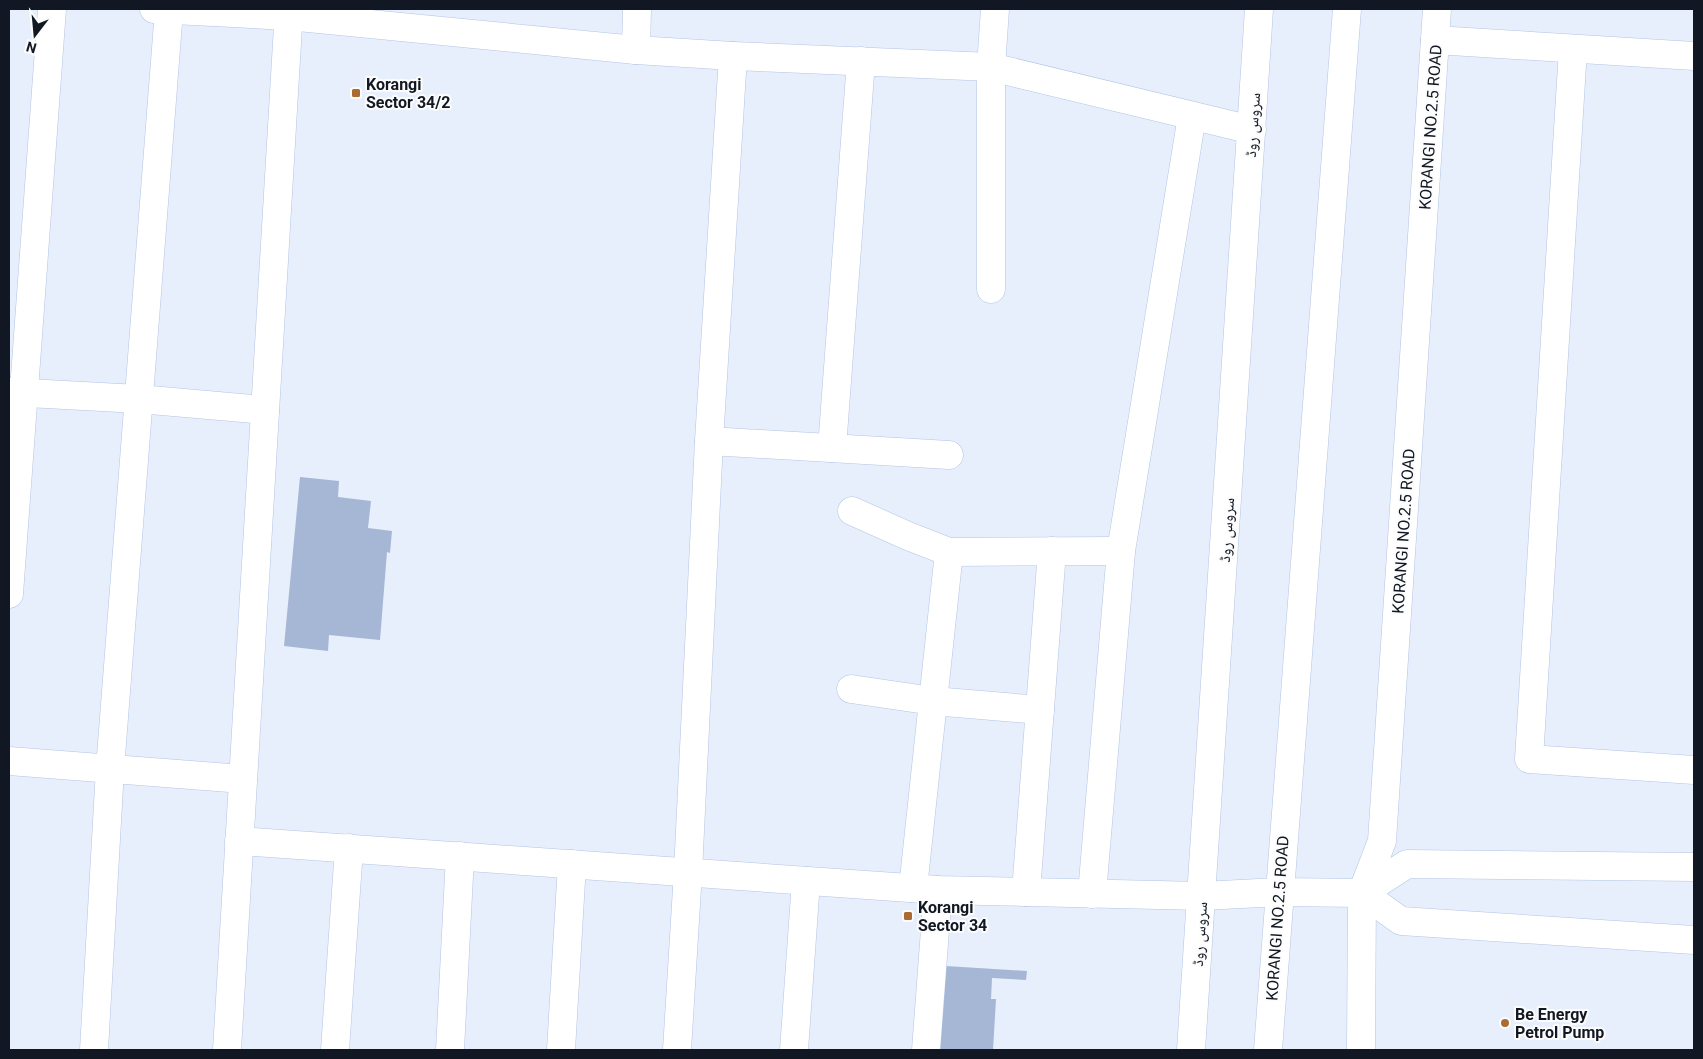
<svg xmlns="http://www.w3.org/2000/svg" width="1703" height="1059" viewBox="0 0 1703 1059" font-family="Roboto,'Noto Naskh Arabic',sans-serif">
	<rect width="100%" height="100%" fill="#e7effc"/>
	<!-- building -->
	<g fill="#a5b7d5">
		<path d="M300 477 339 481 338 497 371 501 368 528 392 531 390 553 387 552 380 640 329 635 328 651 284 646Z"/>
		<path d="M946 966 1027 971 1026 980 992 978 991 999H996L993 1050H932L935 1004 943 1005Z"/>
	</g>
	<g fill="none" stroke-linecap="round" stroke-linejoin="round">
		<!-- minor casing -->
		<g stroke="#b2c5e3" stroke-width="29">
			<g id="minor">
				<path d="M154 9 288 16 636 50 733 56 991 67 1252 130"/>
				<path d="M1573 49 1529 759 1694 770"/>
				<path d="M636 50 637 9"/>
				<path d="M991 289V67L995 9"/>
				<path d="M9 392 139 399 265 410"/>
				<path d="M709 441 949 455"/>
				<path d="M832 448 861 61"/>
				<path d="M852 511 908 536 949 552 1121 551"/>
				<path d="M9 594 52 9"/>
				<path d="M851 689 933 701 1040 710"/>
				<path d="M9 761 243 779"/>
				<path d="M239 841 938 890 1202 896 1279 892 1362 893"/>
				<path d="M913 888 949 552"/>
				<path d="M1026 892 1052 551"/>
				<path d="M1092 894 1121 551 1192 116"/>
				<path d="M94 1050 110 769 169 10"/>
				<path d="M335 1050 349 848"/>
				<path d="M450 1050 460 856"/>
				<path d="M561 1050 572 864"/>
				<path d="M677 1050 688 872 709 441 733 56"/>
				<path d="M794 1050 806 881"/>
				<path d="M926 1050 938 890"/>
				<path d="M1191 1050 1259 9"/>
			</g>
		</g>
		<!-- tertiary casing -->
		<g stroke="#b2c5e3" stroke-width="29">
			<g id="tertiary">
				<path d="M1435 40 1694 56"/>
				<path d="M1694 867 1407 864 1362 893 1401 921 1694 940"/>
				<path d="M227 1050 289 9"/>
			</g>
		</g>
		<!-- secondary casing -->
		<g stroke="#b2c5e3" stroke-width="29">
			<g id="secondary">
				<path d="M1268 1050 1347 9"/>
				<path d="M1361 1050 1362 893 1382 841 1437 9"/>
			</g>
		</g>
		<!-- minor -->
		<use href="#minor" stroke="#fff" stroke-width="28"/>
		<!-- tertiary -->
		<use href="#tertiary" stroke="#fff" stroke-width="28"/>
		<!-- secondary -->
		<use href="#secondary" stroke="#fff" stroke-width="28"/>
	</g>
	<!-- markers -->
	<g fill="#ab6b33" stroke="#fcfcfc" stroke-width="2">
		<rect x="351" y="88" width="10" height="10" rx="2.5"/>
		<rect x="903" y="911" width="10" height="10" rx="2.5"/>
		<circle cx="1505" cy="1023" r="5"/>
	</g>
	<g text-anchor="middle" stroke-width="4" stroke-linejoin="round" paint-order="stroke">
		<!-- poi labels -->
		<g font-size="16" font-weight="bold" fill="#121823" stroke="#fcfcfc" text-anchor="start">
			<text x="366" y="90">Korangi<tspan x="366" dy="18">Sector 34/2</tspan></text>
			<text x="918" y="913">Korangi<tspan x="918" dy="18">Sector 34</tspan></text>
			<text x="1515" y="1020">Be Energy<tspan x="1515" dy="18">Petrol Pump</tspan></text>
		</g>
		<!-- street labels -->
		<g font-size="16" fill="#121823" stroke="#fcfcfc">
			<text transform="translate(1252 125) rotate(-86)" y="6">سروس روڈ</text>
			<text transform="translate(1430 127) rotate(-86)" y="6">KORANGI NO.2.5 ROAD</text>
			<text transform="translate(1226 530) rotate(-86)" y="6">سروس روڈ</text>
			<text transform="translate(1403 531) rotate(-86)" y="6">KORANGI NO.2.5 ROAD</text>
			<text transform="translate(1277 918) rotate(-86)" y="6">KORANGI NO.2.5 ROAD</text>
			<text transform="translate(1199 934) rotate(-86)" y="6">سروس روڈ</text>
		</g>
	</g>
	<!-- border -->
	<rect width="1703" height="1059" fill="none" stroke="#121823" stroke-width="20"/>
	<!-- north arrow -->
	<g transform="translate(35 35) rotate(196)" stroke="#fcfcfc" stroke-width="4" paint-order="stroke">
	<path d="M0-4L9 19L0 12L-9 19Z" fill="#121823"/>
	<text y="-8" font-size="14" font-weight="bold" text-anchor="middle" fill="#121823">N</text>
	</g>
</svg>
